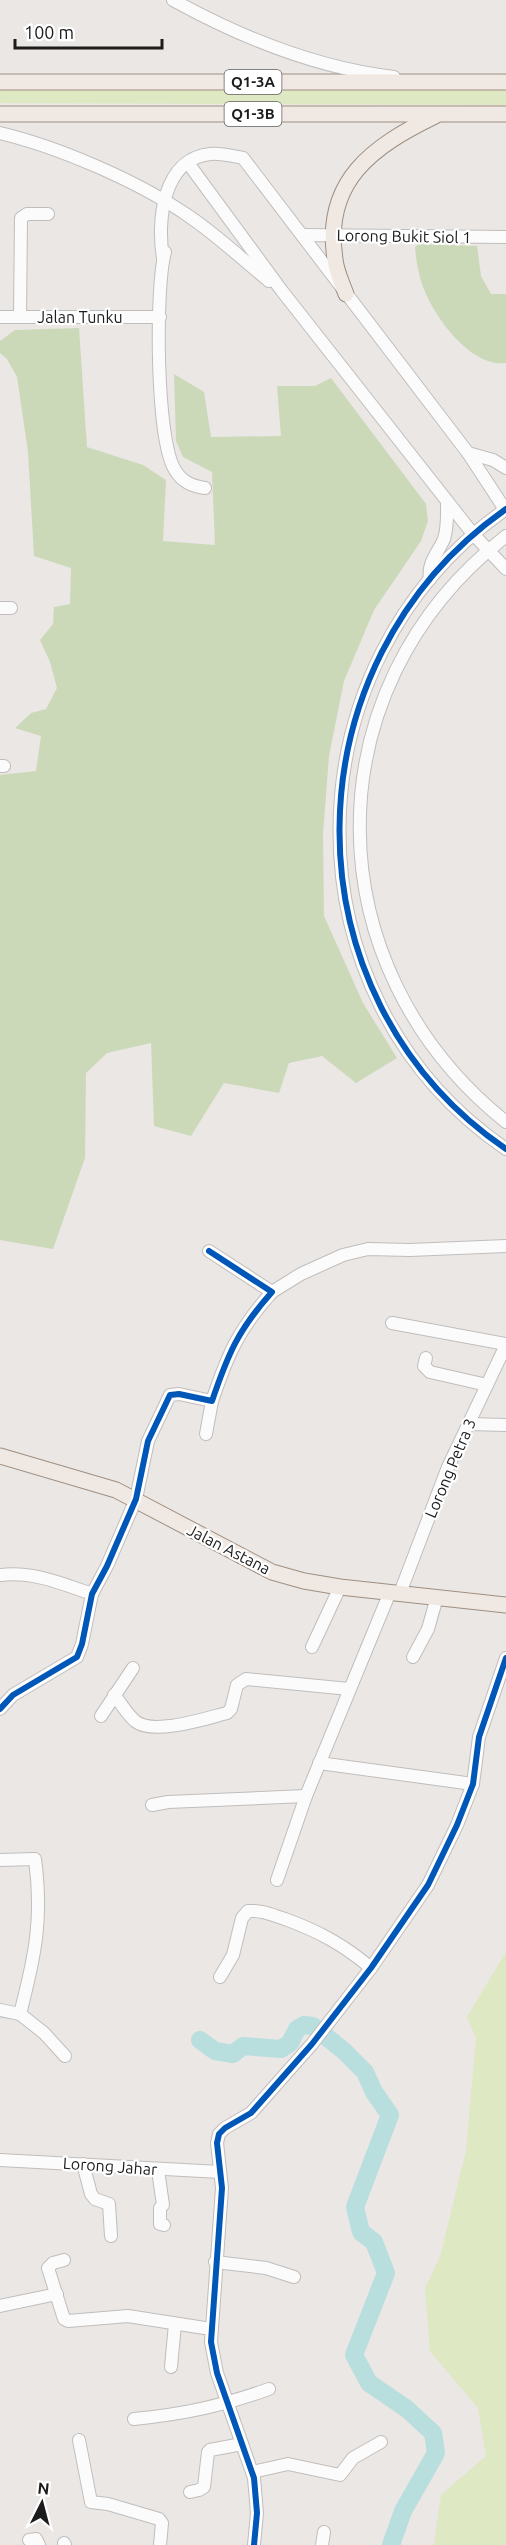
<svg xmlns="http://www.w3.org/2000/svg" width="506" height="2545" viewBox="0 0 506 2545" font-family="Ubuntu,sans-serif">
	<rect width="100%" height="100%" fill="#eae7e4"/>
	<!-- grass -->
	<g fill="#dee8c2">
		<path d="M0 89 506 90V105L0 103Z"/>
		<path d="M506 1952V2545H434L441 2495 486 2456 478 2408 430 2351 425 2288 440 2257 466 2151 476 2038 467 2017Z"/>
	</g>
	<!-- forest -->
	<g fill="#cbd9b9">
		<path d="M419 244 477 246 481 276 491 294H506V363C470 368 432 314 422 284 418 272 416 259 415 247Z"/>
		<path d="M79 328 87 447 143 465 166 480 163 541 215 545 212 472 183 457 176 441 174 374 204 392 211 437 281 436 277 386H315L331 378 426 504 428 521 421 541 374 610 344 681 329 756 323 834 324 916 363 1003 397 1058 356 1083 322 1056 289 1063 279 1093 224 1083 191 1136 154 1126 151 1043 107 1053 86 1073 85 1158 53 1249 0 1240V775L36 771 41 736 15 728 31 713 46 709 57 688 50 662 40 640 53 624 54 607 70 604 71 568 34 556 28 452 17 377 7 359 0 353V341L15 330Z"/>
	</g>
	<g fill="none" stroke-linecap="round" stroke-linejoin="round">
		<!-- river -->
		<path stroke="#b8dede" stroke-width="18" d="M200 2040 215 2051 233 2054 243 2046 281 2049 290 2043 297 2029 304 2025 313 2026 344 2051 365 2072 374 2092 390 2115 355 2207 361 2232 374 2242 386 2273 354 2355 369 2383 407 2409 433 2433 436 2453 403 2511 391 2545"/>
		<!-- minor casing -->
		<g stroke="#c0bebd" stroke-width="14">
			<g id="minor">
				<path d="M173 0C242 38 316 68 394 77"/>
				<path d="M0 133C59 147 140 182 190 217 218 236 243 260 269 281"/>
				<path d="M188 163 282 291 473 534 506 569"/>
				<path d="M302 235 506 237"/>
				<path d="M165 252C155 288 156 440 175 470 182 482 192 486 205 488"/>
				<path d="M163 258C157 222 162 159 210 154 221 153 232 156 243 158L468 453 506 511"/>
				<path d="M0 317H160"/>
				<path d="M20 317 21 218 27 214H48"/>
				<path d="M468 453 493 460 506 468"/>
				<path d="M506 509C286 663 282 996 506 1149"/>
				<path d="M506 536C309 689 313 968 506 1122"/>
				<path d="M430 579C427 563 438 553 444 539 448 527 447 513 447 501"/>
				<path d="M0 608H11"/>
				<path d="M0 766H4"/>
				<path d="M272 1292 301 1274 343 1255 368 1249 410 1250 506 1246"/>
				<path d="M392 1323 506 1344"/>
				<path d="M426 1358 424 1366 430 1372 487 1385"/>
				<path d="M469 1424 506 1425"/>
				<path d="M206 1434 212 1401"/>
				<path d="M1 1575C33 1571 63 1584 92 1594"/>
				<path d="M400 1593 448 1467 506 1345"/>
				<path d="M312 1647 340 1587"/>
				<path d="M413 1657 428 1629 437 1597"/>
				<path d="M114 1695C121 1703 127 1714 135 1721 153 1736 207 1718 227 1713L231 1709 237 1685 246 1679 349 1689"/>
				<path d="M0 1709 13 1695 77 1657 82 1644 92 1594 107 1566 136 1499 148 1441 170 1395 179 1394 212 1401C228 1354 238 1330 272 1292L209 1251"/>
				<path d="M101 1716 133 1668"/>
				<path d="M319 1763 473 1784"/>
				<path d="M152 1805 168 1802 306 1796"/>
				<path d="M0 1860 35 1859C43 1919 35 1956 20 2014"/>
				<path d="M277 1880 306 1796 390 1592"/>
				<path d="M220 1977 233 1955 242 1918 248 1911C262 1910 272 1915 285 1919 318 1931 344 1945 371 1968"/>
				<path d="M0 2010 20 2014 44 2033 65 2056"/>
				<path d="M0 2160 220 2172"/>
				<path d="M83 2164 91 2194 95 2199 109 2204 111 2236"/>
				<path d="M158 2170 163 2205 160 2208V2224L164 2225"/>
				<path d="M64 2260 53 2263 48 2268 64 2319 68 2321 128 2316 211 2329"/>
				<path d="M215 2262 266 2268 294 2277"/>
				<path d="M0 2306 57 2294"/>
				<path d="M171 2367 175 2324"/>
				<path d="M134 2419C185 2414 221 2406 269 2389"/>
				<path d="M79 2440 91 2502 108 2504 159 2519 162 2523 160 2545"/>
				<path d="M252 2472 288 2464 340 2475 353 2458 381 2442"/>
				<path d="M190 2492 199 2490 204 2487 208 2452 210 2450 242 2444"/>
				<path d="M29 2540 36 2539 39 2545"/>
				<path d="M64 2543 65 2545"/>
				<path d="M254 2545 257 2513 254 2478 217 2373 211 2342 222 2188 217 2143 219 2134 225 2128 251 2113 312 2044 371 1968 428 1885 457 1825 473 1784 479 1737 506 1658"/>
				<path d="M322 2545 324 2532"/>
			</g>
		</g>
		<!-- major casing -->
		<g stroke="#a08f81" stroke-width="17">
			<g id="major">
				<path d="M0 82H506"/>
				<path d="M0 114H506"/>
				<path d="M346 294C342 283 336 271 335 259 323 181 373 146 435 116"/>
				<path d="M0 1456 116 1490 272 1572 304 1581 340 1587 506 1605"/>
			</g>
		</g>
		<!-- minor -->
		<use href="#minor" stroke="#fcfbfb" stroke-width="12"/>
		<!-- major -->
		<use href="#major" stroke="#efe8e3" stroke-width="15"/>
		<!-- cycleway casing -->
		<g stroke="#fff" stroke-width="10">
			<g id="cycleway">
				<path d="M506 509C286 663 282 996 506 1149"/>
				<path d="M0 1709 13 1695 77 1657 82 1644 92 1594 107 1566 136 1499 148 1441 170 1395 179 1394 212 1401C228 1354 238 1330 272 1292L209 1251"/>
				<path d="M254 2545 257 2513 254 2478 217 2373 211 2342 222 2188 217 2143 219 2134 225 2128 251 2113 312 2044 371 1968 428 1885 457 1825 473 1784 479 1737 506 1658"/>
			</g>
		</g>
		<!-- cycleway -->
		<use href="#cycleway" stroke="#0057b8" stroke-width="6"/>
	</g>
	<g text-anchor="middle" stroke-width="4.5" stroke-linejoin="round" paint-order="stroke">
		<!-- shield labels -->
		<g fill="#fff" stroke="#606060" stroke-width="1.5">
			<rect x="224.5" y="70" width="57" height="24" rx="4.5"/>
			<rect x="224.5" y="102" width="57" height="24" rx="4.5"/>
		</g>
		<g font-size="15" font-weight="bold" fill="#1c1c1c">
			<text x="253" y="87">Q1-3A</text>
			<text x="253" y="119">Q1-3B</text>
		</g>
		<!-- street labels -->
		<g font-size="16" fill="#1c1c1c" stroke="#fff">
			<text transform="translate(404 236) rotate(1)" y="6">Lorong Bukit Siol 1</text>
			<text x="80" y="323">Jalan Tunku</text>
			<text transform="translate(450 1468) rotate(-67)" y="6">Lorong Petra 3</text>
			<text transform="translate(229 1549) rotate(27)" y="6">Jalan Astana</text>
			<text transform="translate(110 2166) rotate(4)" y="6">Lorong Jahar</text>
		</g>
	</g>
	<!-- north arrow -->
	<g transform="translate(42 2503) rotate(6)" stroke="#ffffff" stroke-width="4.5" paint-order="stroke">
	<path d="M0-4.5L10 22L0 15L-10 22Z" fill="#1c1c1c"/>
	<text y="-9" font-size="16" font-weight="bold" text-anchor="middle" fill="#1c1c1c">N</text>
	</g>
	<!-- scale -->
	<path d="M15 39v9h147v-9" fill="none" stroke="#1c1c1c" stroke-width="3"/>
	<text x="24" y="39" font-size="18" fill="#1c1c1c" stroke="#ffffff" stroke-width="4.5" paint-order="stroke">100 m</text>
</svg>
